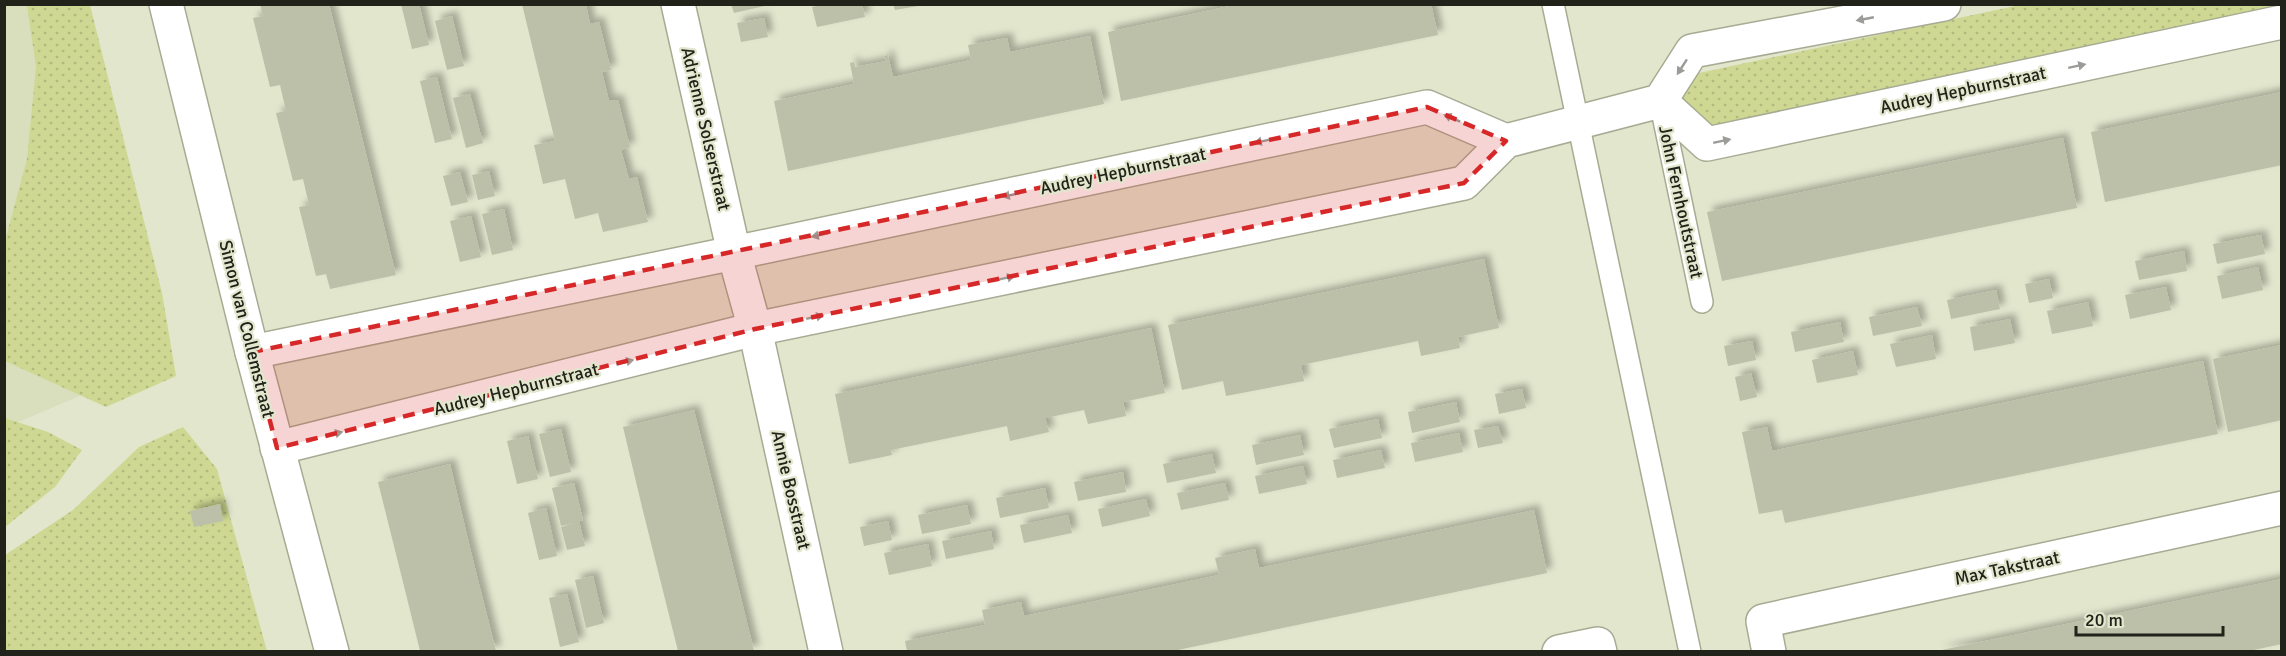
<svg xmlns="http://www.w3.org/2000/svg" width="2286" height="656" viewBox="0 0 2286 656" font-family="Signika,sans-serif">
	<defs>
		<pattern id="grass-dots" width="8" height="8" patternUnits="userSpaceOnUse" patternTransform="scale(1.5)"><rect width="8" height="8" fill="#ced892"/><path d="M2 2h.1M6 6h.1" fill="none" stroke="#b1b97d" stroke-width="1.8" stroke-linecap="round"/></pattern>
		<filter id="shadow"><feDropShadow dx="5.5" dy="-5.5" stdDeviation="3" flood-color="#0004"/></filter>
	</defs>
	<rect width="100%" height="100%" fill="#e2e6cd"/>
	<!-- built -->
	<path fill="#d9debd" d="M4 5H75L157 363 16 423 4 417Z"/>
	<!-- grass -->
	<g fill="url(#grass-dots)">
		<path d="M27 5H90L162 293 176 376 106 407 5 361V241L27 159 36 67Z"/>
		<path d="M2020 5H2281V7L1712 128 1691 122 1680 95 1692 75 1699 73Z"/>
		<path d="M5 418 48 432 82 450 55 487 5 527Z"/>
		<path d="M183 427 217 469 267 651 5 652V555L73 510 139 447Z"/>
	</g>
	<!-- building -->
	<g fill="#bcc0a8" filter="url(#shadow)">
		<path d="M260 4H329L396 275 330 289 326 274 316 276 299 207 309 205 303 179 293 181 276 113 286 111 280 85 270 87 253 18 263 16Z"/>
		<path d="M401 4H419L429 45 412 49Z"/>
		<path d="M522 4H586L590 24 599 22 611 70 602 72 609 101 618 100 630 147 621 150 629 179 637 177 648 222 603 232 598 213 575 219 565 179 543 184 534 145 555 141Z"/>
		<path d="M731 4H769V5L734 13Z"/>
		<path d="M825 4H862L865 17 817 27 812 7Z"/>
		<path d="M893 4H918V6L895 10Z"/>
		<path d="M1239 4H1431L1438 35 1121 101 1108 32Z"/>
		<path d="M452 16 464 66 447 70 435 21Z"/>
		<path d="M764 18 768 37 741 42 737 23Z"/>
		<path d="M1090 36 1104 104 788 171 774 101 854 84 850 63 854 62 855 67 886 61 884 56 888 55 893 77 971 60 968 45 1007 38 1010 52Z"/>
		<path d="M437 77 452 139 435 143 420 81Z"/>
		<path d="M2282 92V165L2105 202 2091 132Z"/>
		<path d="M470 94 483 143 466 148 453 98Z"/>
		<path d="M2063 138 2077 208 1722 281 1707 212Z"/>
		<path d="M489 171 495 196 478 200 472 175Z"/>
		<path d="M460 172 468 202 451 206 443 176Z"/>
		<path d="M504 209 513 250 492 255 482 214Z"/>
		<path d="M471 216 481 257 460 262 450 221Z"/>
		<path d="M2261 235 2265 254 2217 264 2213 244Z"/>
		<path d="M2184 251 2187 271 2139 280 2135 261Z"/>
		<path d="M1484 259 1499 328 1458 337 1460 348 1421 356 1418 341 1301 365 1304 381 1226 396 1223 381 1182 390 1168 325Z"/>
		<path d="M2258 267 2263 290 2222 299 2217 276Z"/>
		<path d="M2049 279 2053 298 2029 303 2025 284Z"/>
		<path d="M2166 287 2171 310 2130 319 2125 295Z"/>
		<path d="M1996 290 2000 309 1951 319 1947 300Z"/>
		<path d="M2088 302 2093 326 2052 334 2047 311Z"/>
		<path d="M1917 307 1922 326 1873 336 1869 317Z"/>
		<path d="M2010 319 2015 343 1974 351 1970 327Z"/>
		<path d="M1840 322 1844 342 1795 352 1791 332Z"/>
		<path d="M1151 328 1165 393 1123 402 1126 416 1088 424 1084 410 1045 418 1049 432 1010 441 1007 426 891 450 892 455 849 464 835 394Z"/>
		<path d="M1932 335 1936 359 1896 367 1890 344Z"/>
		<path d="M1752 341 1756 360 1728 366 1724 346Z"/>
		<path d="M2282 345V420L2228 432 2213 359Z"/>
		<path d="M1853 351 1858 375 1817 383 1812 360Z"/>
		<path d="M2203 361 2218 434 1785 523 1782 510 1759 514 1742 432 1767 427 1772 451Z"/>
		<path d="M1751 373 1757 397 1740 401 1735 377Z"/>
		<path d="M1522 389 1526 408 1499 414 1495 394Z"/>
		<path d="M1456 402 1460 422 1412 433 1408 412Z"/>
		<path d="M694 410 714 489 754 651H678L642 507 623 427Z"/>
		<path d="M1378 419 1382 438 1334 448 1329 429Z"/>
		<path d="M1498 426 1503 443 1478 448 1474 430Z"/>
		<path d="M561 429 571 472 550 477 539 434Z"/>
		<path d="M1459 433 1463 452 1415 462 1411 443Z"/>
		<path d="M1300 435 1304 455 1256 465 1252 445Z"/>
		<path d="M528 436 538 479 517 484 507 441Z"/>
		<path d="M1381 450 1385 468 1337 478 1333 460Z"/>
		<path d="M1212 454 1216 473 1167 483 1163 464Z"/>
		<path d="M450 464 471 552 496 651H420L400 570 378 482Z"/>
		<path d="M1303 466 1307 484 1259 494 1255 476Z"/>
		<path d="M1123 472 1126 492 1078 501 1074 482Z"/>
		<path d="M574 483 583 520 579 521 585 546 567 550 561 527 575 523 561 526 552 488Z"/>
		<path d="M1225 483 1229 500 1181 510 1177 493Z"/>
		<path d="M1045 488 1049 508 1000 518 996 498Z"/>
		<path d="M1146 499 1150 516 1102 527 1098 509Z"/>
		<path d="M220 504 223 521 194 527 190 511Z"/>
		<path d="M967 505 971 524 922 534 918 515Z"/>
		<path d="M546 508 557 556 539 560 528 513Z"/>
		<path d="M1534 510 1547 573 1173 651H907L905 641 985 625 982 610 1021 602 1024 616 1219 575 1215 558 1255 549 1259 568Z"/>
		<path d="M1068 515 1072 533 1024 543 1020 525Z"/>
		<path d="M888 521 892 540 864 546 860 527Z"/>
		<path d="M991 531 994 549 946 559 942 541Z"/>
		<path d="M928 544 932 566 889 575 884 553Z"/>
		<path d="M593 576 604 623 586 628 575 580Z"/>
		<path d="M2282 579V644L2249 651H1937Z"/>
		<path d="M567 594 579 642 560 647 549 598Z"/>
	</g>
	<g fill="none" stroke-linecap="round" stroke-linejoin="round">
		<!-- lane casing -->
		<g stroke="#a7ab93" stroke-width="24">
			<g id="lane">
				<path d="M1553 4 1690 652"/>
				<path d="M1660 101 1702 302"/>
			</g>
		</g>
		<!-- street casing -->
		<g stroke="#a7ab93" stroke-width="36">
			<g id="street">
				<path d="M166 4 252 352 332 652"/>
				<path d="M678 4 734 253 755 329 826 652"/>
				<path d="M1660 101 1707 144 2282 22"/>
				<path d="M252 352 734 253 1427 107 1506 141"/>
				<path d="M277 448 755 329 1464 183 1506 141 1660 101 1692 51 1944 4"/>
				<path d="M1559 652 1598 644 1600 652"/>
				<path d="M1769 652 1763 621 2282 508"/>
			</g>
		</g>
		<!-- lane -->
		<use href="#lane" stroke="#fff" stroke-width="21"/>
		<!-- street -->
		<use href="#street" stroke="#fff" stroke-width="33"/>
	</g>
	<!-- one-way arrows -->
	<defs><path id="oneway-solid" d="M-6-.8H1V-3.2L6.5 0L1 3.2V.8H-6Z" transform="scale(1.5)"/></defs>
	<g fill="#9b9c98">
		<use href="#oneway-solid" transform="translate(1865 19) rotate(169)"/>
		<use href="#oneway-solid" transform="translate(2077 66) rotate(-12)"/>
		<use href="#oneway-solid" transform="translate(1682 67) rotate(123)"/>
		<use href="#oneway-solid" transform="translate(1452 118) rotate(-156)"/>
		<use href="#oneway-solid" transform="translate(1263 141) rotate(168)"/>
		<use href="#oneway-solid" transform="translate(1722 141) rotate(-12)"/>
		<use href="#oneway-solid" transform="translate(1011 195) rotate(168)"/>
		<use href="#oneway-solid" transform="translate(820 235) rotate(168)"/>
		<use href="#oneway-solid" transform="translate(1006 278) rotate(-12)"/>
		<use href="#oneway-solid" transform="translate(815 317) rotate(-12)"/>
		<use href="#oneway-solid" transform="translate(625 362) rotate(-14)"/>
		<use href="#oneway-solid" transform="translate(334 434) rotate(-14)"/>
	</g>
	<!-- marked area -->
	<path fill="#d62828" fill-opacity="0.2" stroke="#d62828" stroke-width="4.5" stroke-dasharray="12 8" stroke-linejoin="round" d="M1427 107 1506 141 1464 183 755 329 277 448 252 352Z"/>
	<g text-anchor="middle" stroke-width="4.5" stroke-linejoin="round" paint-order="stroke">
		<!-- street labels -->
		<g font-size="18" fill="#212219" stroke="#e2e6cd">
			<text transform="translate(1963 90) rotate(-12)" y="6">Audrey Hepburnstraat</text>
			<text transform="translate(706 129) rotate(77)" y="6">Adrienne Solserstraat</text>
			<text transform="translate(1123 171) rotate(-12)" y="6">Audrey Hepburnstraat</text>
			<text transform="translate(1681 202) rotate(78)" y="6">John Fernhoutstraat</text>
			<text transform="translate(247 329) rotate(76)" y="6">Simon van Collemstraat</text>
			<text transform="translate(516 389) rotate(-14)" y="6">Audrey Hepburnstraat</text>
			<text transform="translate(791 490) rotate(77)" y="6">Annie Bosstraat</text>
			<text transform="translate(2007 568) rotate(-12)" y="6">Max Takstraat</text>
		</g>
	</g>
	<!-- border -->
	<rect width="2286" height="656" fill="none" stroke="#212219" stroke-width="12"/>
	<!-- scale -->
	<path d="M2076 626v9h147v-9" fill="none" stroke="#212219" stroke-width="3"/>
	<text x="2085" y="626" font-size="18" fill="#212219" stroke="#e2e6cd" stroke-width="4.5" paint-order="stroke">20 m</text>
</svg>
